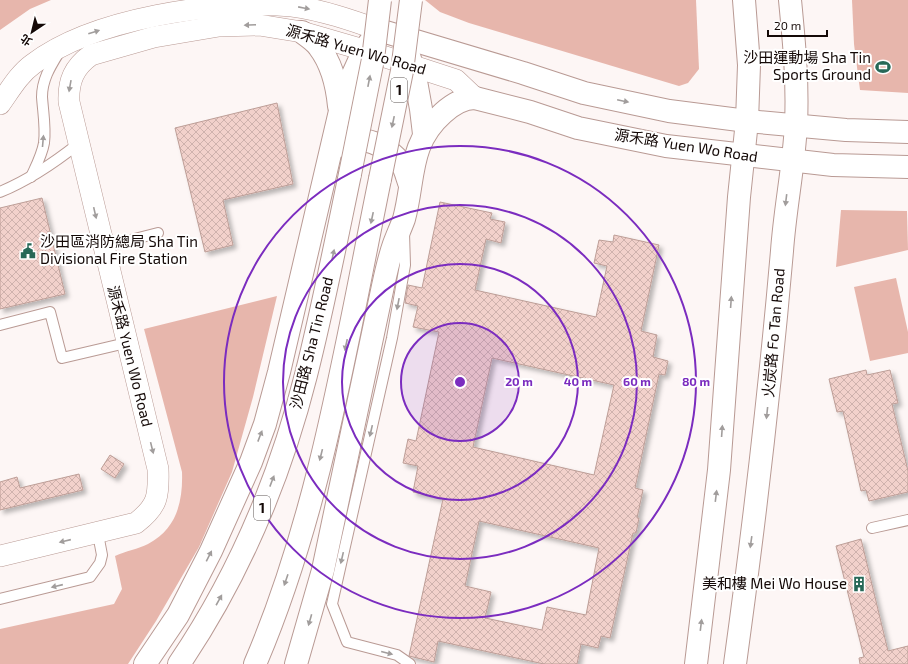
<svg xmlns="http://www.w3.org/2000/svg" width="908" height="664" viewBox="0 0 908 664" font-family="'Exo 2','Noto Sans TC',sans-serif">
	<defs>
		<pattern id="building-cross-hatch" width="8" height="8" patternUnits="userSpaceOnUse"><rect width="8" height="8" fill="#f2d1cb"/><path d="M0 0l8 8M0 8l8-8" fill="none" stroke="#cfb2ad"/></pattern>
		<filter id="shadow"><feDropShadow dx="3.5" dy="3.5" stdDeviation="2" flood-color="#0004"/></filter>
	</defs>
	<rect width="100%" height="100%" fill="#fdf6f5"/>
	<!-- park -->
	<g fill="#e7b6ac">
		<path d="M0 0H51L30 9 0 30Z"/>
		<path d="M425 0H696L699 69 688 83 679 86 469 23 440 12Z"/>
		<path d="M852 0H908V93L860 90 854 44Z"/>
		<path d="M841 210 907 211 908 250 836 267Z"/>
		<path d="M896 278 908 332V353L870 361 854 287Z"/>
		<path d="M277 296 253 397 232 472 199 547 156 621 128 664H0V629L114 604 122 589 115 556C126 551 138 549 148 544 177 529 183 501 182 472L144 329Z"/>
	</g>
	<!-- building -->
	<g fill="url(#building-cross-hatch)" stroke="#bd9e97" fill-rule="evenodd" filter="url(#shadow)">
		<path d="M277 103 293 184 223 200 233 245 205 252 175 128Z"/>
		<path d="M42 198 65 294 0 309V208Z"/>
		<path d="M440 202 492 213 490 219 505 222 501 243 486 239 475 290 596 317 607 266 594 263 599 240 613 242 614 235 659 245 641 331 657 335 653 357 668 361 665 375 659 374 635 488 643 490 637 518H639L636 533H633L610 638 601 636 598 648 581 644 577 664H544L438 641 434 662 409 656 443 499 413 492 418 466 403 463 408 439 416 441 439 332 413 327 418 306 405 303 408 285 422 288ZM492 358 614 385 594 475 473 447ZM479 521 599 548 586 615 547 607 542 630 485 618 491 592 465 586Z"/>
		<path d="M866 370 867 375 890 370 898 403 892 404 908 471V492L869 501 866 490 861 491 843 411 837 412 829 379Z"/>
		<path d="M110 455 124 464 115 478 101 469Z"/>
		<path d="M79 474 83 490 0 510V482L17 477 20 488Z"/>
		<path d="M861 539 888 651 908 646V664H860L859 658 864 657 836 546Z"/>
	</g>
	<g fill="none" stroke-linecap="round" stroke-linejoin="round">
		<!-- service casing -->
		<g stroke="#b99a94" stroke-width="12">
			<g id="service">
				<path d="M31 177C36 166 42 155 44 143 46 128 43 112 42 97 42 80 50 67 58 54"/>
				<path d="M0 192C29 180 54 163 78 144"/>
				<path d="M404 233 405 265 392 338 332 604 347 642 397 655 410 664"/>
				<path d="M103 247 158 233"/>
				<path d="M0 325 50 312 62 358 126 343"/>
				<path d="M872 528 908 520"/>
				<path d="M0 599 90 577 100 563 102 555 98 534"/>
			</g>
		</g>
		<!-- minor casing -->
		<g stroke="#b99a94" stroke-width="22">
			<g id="minor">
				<path d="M0 104C10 90 19 74 33 64 93 18 217 0 292 6 322 10 351 20 379 30"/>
				<path d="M0 556 136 523C158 506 159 496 158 469L69 102C68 81 74 67 91 55L154 37 219 26 259 25 302 32 364 50 456 80 475 98"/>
			</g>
		</g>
		<!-- secondary casing -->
		<g stroke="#b99a94" stroke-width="24">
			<g id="secondary">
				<path d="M379 30 523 73 584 93 669 111 747 121 846 130 908 132"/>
				<path d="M475 98 530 112 578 128 666 146 833 165 908 167"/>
				<path d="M696 664 719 470 739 197 747 121 749 65 744 0"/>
				<path d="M735 664C754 526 770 389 782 251 785 208 794 166 796 124 798 82 794 41 790 0"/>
			</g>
		</g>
		<!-- motorway casing -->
		<g stroke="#b99a94" stroke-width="24">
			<g id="motorway">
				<path d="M302 32C308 37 315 41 319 47 332 64 337 85 339 106"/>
				<path d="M404 40C415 71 421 101 424 134"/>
				<path d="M339 146C360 131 389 146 402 165 406 170 407 179 410 185"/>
				<path d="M145 664 178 615 211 551 251 462 265 424 279 372 344 94 364 50 379 30"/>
				<path d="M179 664C238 577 280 478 306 375 323 308 336 241 350 174"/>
				<path d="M255 664C320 513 347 340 380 179"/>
				<path d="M296 664 323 570 383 286C386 272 389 258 394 244 397 236 401 227 404 219 415 178 408 144 443 113 453 104 463 98 475 98"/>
			</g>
		</g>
		<!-- service -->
		<use href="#service" stroke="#fff" stroke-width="10"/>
		<!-- minor -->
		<use href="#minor" stroke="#fff" stroke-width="21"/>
		<!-- secondary -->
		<use href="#secondary" stroke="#fff" stroke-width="22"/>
		<!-- motorway -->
		<use href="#motorway" stroke="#fff" stroke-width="22"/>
		<!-- motorway-bridge casing -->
		<g stroke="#b99a94" stroke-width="24" stroke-linecap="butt">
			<g id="motorway-bridge">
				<path d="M350 174 373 59 380 0"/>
				<path d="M380 179 402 71 411 0"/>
			</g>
		</g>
		<!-- motorway-bridge -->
		<use href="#motorway-bridge" stroke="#fff" stroke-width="22"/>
	</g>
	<!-- one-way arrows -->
	<defs><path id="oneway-solid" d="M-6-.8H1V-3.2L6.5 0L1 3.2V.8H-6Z"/></defs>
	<g fill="#a19d9c">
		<use href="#oneway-solid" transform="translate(304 8) rotate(11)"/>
		<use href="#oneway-solid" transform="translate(250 25) rotate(178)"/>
		<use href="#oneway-solid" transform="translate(94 32) rotate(-18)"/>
		<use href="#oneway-solid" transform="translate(369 81) rotate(-79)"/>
		<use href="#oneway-solid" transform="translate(70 86) rotate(100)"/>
		<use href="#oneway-solid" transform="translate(623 101) rotate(12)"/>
		<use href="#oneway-solid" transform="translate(393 122) rotate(102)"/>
		<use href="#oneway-solid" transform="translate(43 141) rotate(-85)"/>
		<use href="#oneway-solid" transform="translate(786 200) rotate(97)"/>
		<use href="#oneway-solid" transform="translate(95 213) rotate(77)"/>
		<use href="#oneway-solid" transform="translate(372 218) rotate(102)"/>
		<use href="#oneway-solid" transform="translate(333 255) rotate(-78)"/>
		<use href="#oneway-solid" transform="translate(731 302) rotate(-86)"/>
		<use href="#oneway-solid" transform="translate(398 304) rotate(101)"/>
		<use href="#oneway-solid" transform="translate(346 345) rotate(102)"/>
		<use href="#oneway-solid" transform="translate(767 413) rotate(96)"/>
		<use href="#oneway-solid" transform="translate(371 431) rotate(103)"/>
		<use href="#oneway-solid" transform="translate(722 431) rotate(-86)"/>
		<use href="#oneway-solid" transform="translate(260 436) rotate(-69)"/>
		<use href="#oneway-solid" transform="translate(152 448) rotate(76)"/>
		<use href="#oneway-solid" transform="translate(321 455) rotate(104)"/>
		<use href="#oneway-solid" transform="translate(272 481) rotate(-69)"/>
		<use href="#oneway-solid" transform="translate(716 496) rotate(-83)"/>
		<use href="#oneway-solid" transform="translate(65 541) rotate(167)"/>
		<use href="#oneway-solid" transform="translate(751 542) rotate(98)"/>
		<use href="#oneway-solid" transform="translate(209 556) rotate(-63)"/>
		<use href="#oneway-solid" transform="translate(342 558) rotate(103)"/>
		<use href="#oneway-solid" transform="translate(286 580) rotate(109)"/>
		<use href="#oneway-solid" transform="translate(57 586) rotate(167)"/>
		<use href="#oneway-solid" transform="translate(219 600) rotate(-61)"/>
		<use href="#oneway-solid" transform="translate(310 620) rotate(106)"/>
		<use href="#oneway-solid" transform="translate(701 625) rotate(-83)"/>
		<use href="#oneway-solid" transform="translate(387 653) rotate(14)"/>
	</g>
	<!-- distance rings -->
	<circle cx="460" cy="382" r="59" fill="#7b2cbf" fill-opacity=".12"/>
	<g fill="none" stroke="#7b2cbf" stroke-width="2">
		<circle cx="460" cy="382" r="59"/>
		<circle cx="460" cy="382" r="118"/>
		<circle cx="460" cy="382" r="177"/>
		<circle cx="460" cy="382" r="236"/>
	</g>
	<!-- icons -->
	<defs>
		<g id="stadium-bare" transform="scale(1.2)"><path d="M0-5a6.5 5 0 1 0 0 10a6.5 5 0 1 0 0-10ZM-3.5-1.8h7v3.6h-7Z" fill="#276857" stroke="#fff" stroke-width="2.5" paint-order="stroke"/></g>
		<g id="civic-bare" transform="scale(1.2)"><path d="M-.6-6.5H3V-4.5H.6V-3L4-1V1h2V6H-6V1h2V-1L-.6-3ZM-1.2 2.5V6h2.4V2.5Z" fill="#276857" stroke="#fff" stroke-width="2.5" paint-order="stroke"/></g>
		<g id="building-bare" transform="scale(1.2)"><path d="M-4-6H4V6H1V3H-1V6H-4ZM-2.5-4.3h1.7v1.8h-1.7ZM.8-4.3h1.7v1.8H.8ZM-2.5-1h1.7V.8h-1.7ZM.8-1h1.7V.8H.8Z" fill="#276857" stroke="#fff" stroke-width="2.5" paint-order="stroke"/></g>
	</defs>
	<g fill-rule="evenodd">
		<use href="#stadium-bare" x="883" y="67"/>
		<use href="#civic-bare" x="28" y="251"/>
		<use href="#building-bare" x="859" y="584"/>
	</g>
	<g text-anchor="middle" stroke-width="4" stroke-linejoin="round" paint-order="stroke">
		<!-- shield labels -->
		<g fill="#fff" stroke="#5a5351" stroke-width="1">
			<rect x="391" y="78" width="16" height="24" rx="3"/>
			<rect x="254" y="496" width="16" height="24" rx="3"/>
		</g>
		<g font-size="14" font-weight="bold" fill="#140907">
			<text x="399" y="95">1</text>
			<text x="262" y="513">1</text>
		</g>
		<!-- street labels -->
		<g font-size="15" fill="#140907" stroke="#fff">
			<text transform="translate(356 50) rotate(16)" y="5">源禾路 Yuen Wo Road</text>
			<text transform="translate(686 146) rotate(9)" y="5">源禾路 Yuen Wo Road</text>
			<text transform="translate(774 333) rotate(-85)" y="5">火炭路 Fo Tan Road</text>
			<text transform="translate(312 343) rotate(-76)" y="5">沙田路 Sha Tin Road</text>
			<text transform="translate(130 356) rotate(76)" y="5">源禾路 Yuen Wo Road</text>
		</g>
		<!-- poi labels -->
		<g font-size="15" fill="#140907" stroke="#fff" text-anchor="end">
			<text x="871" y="63">沙田運動場 Sha Tin<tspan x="871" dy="17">Sports Ground</tspan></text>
			<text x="40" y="247" text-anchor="start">沙田區消防總局 Sha Tin<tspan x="40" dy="17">Divisional Fire Station</tspan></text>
			<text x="847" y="589">美和樓 Mei Wo House</text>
		</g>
	</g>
	<circle cx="460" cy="382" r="6" fill="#7b2cbf" stroke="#fff" stroke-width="2"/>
	<g font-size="12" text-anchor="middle" font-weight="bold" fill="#7b2cbf" stroke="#fff" stroke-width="4" stroke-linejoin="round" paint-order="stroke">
		<text x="519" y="386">20 m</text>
		<text x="578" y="386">40 m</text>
		<text x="637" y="386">60 m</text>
		<text x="696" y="386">80 m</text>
	</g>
	<!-- north arrow -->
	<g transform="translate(32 32) rotate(215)" stroke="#ffffff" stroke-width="3" paint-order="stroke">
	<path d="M0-3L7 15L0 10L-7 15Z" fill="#140907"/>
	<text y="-6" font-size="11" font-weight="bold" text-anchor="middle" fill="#140907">北</text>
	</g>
	<!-- scale -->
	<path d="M768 30v6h59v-6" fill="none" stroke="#140907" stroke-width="2"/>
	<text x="774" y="30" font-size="12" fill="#140907" stroke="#ffffff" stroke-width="3" paint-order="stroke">20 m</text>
</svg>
